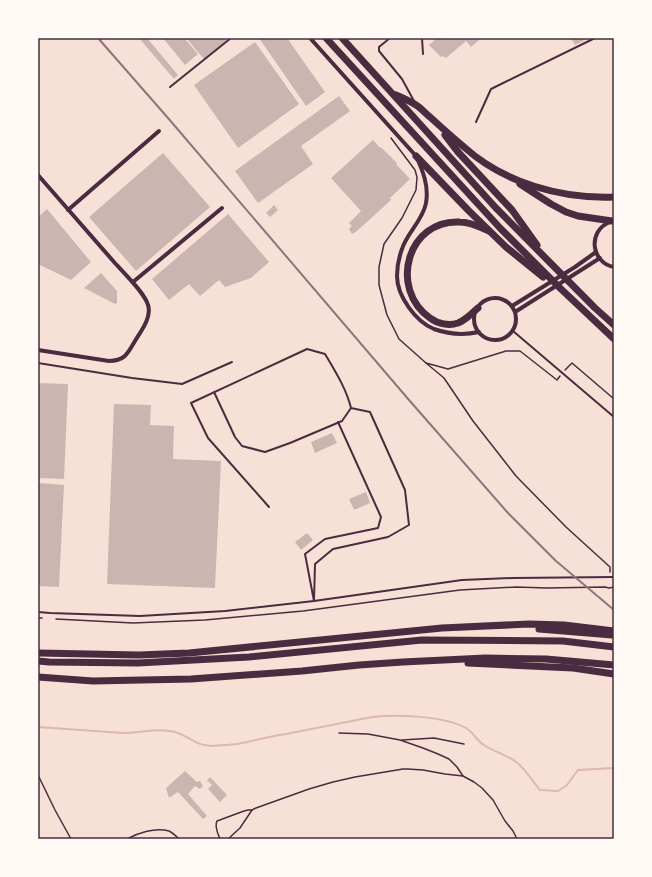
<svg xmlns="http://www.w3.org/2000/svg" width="652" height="877" viewBox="0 0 652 877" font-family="Overpass,sans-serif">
	<rect width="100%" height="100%" fill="#f7e1d7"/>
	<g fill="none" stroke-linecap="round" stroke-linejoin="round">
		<!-- stream -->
		<path stroke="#dcb8b0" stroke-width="2" d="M38 727 123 733C140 733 162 727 178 733 192 738 196 746 213 746 221 745 230 745 237 744 254 741 270 736 286 734L372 717C396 714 445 716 466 728 473 732 477 741 484 745 494 752 506 754 516 762 525 768 532 781 540 790L558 791 567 785 578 770 614 768"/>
	</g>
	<!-- building -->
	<g fill="#ccb4b1">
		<path d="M139 38H147L178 75 174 79Z"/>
		<path d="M163 38H184L198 54 185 65Z"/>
		<path d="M186 38H223L226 41 204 59Z"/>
		<path d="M259 38H287L325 92 306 106Z"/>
		<path d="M437 38H439L441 40 444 38H477L479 40 471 47 466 41 446 58 443 56 441 57 429 45Z"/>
		<path d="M571 38H589L575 45Z"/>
		<path d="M255 42 299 104 238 148 194 85Z"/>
		<path d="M339 96 350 111 301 146 313 164 258 203 235 171Z"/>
		<path d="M373 140 380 148 381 147 397 163 396 164 410 179 390 198 391 200 357 231 352 234 349 229 352 226 349 223 361 211 331 178Z"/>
		<path d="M163 153 210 207 136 271 89 217Z"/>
		<path d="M274 205 278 210 270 217 266 213Z"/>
		<path d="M47 209 91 262 71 280 38 264V217Z"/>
		<path d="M228 214 269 262 251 278 225 287 219 280 200 296 189 284 169 300 152 279Z"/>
		<path d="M101 273 117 291V303L115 304 84 288Z"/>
		<path d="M38 383 68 384 64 479 38 478Z"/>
		<path d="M114 404 151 405 150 425 174 426 173 459 221 461 215 588 107 584Z"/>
		<path d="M332 433 337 443 315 453 311 442Z"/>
		<path d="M38 483 64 485 59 587 38 586Z"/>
		<path d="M366 492 370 503 354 510 349 499Z"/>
		<path d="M307 533 313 540 301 550 295 542Z"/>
		<path d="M185 771 197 782 200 781 203 786 200 789 195 786 188 794 207 816 203 819 178 792 169 798 166 788Z"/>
		<path d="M210 777 227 795 220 802 208 789 212 785 207 780Z"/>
	</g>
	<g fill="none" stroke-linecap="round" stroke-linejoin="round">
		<!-- path -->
		<g stroke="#4a2c40" stroke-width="1.5">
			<path d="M391 138 415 170 417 177 416 190 402 218 384 244 379 267V285L387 315 399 339 426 363"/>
			<path d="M565 370 572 363 614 399"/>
			<path d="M560 376 557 380 520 351H506L448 369 426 363 444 378 473 421 516 476 566 527 610 567V572"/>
			<path d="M38 618H42"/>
			<path d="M56 619 133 623 205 620 303 611 460 590 516 587 547 588 605 587 609 588 614 587"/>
			<path d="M339 733 368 734 400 740 423 748 438 754 449 759 457 767 463 776"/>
			<path d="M402 740 434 738 464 744"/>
			<path d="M38 775 55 810 71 839"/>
			<path d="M127 839C138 833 155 827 169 831 173 833 176 836 179 839"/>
			<path d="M220 839C218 834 214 826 217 821L244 811 248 810H252"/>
			<path d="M228 839 240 828 252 810 256 808 309 789 333 782 355 777 403 769H408L423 770 445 774 463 776 474 782 482 788 493 800 505 821 513 831 517 839"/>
		</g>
		<!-- service -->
		<g stroke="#4a2c40" stroke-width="2">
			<path d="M390 38 379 47V51L402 79 414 101"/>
			<path d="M422 38 423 54"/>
			<path d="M170 87 231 38"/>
			<path d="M476 122 491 89 595 38"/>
			<path d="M513 331 614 417"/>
			<path d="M38 363 132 378 182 384 232 362"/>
			<path d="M214 392 235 437 242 446 265 452 290 443 342 421 351 408C346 388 335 371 325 354L307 349 191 403 208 438 269 507"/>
			<path d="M338 422 381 517 378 528 325 539 305 554 314 601 315 564 333 549 388 537 409 525 405 490 370 412 351 408"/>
			<path d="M38 612 50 613 140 616 225 611 314 601 462 580 513 578 614 577"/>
		</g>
		<!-- minor -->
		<g stroke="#4a2c40" stroke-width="4">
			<path d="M310 38 416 156C423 171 429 186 426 203 423 220 407 233 402 249 399 257 397 267 397 276 397 296 416 322 434 329 448 334 465 335 479 332"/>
			<path d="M38 175C63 204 89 233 114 262 123 272 145 293 148 305 152 317 141 331 135 341 128 353 125 361 109 361L38 350"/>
			<path d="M68 210 159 131"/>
			<path d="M610 222C587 231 591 263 614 267"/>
			<path d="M133 282 222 208"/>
			<circle cx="495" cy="319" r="21"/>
			<path d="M512 306 575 267 596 252"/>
			<path d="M515 312 600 258"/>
		</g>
		<!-- trunk -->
		<g stroke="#4a2c40" stroke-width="7">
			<path d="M326 38 500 228 561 289 614 339"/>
			<path d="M342 38 495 207 595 308 614 325"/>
			<path d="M396 95C403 98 410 101 416 105 421 108 425 113 430 117 441 127 452 137 464 147 504 183 561 199 614 197"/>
			<path d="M445 135 458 152 512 210 537 245"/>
			<path d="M416 156 468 210 506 247 543 277"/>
			<path d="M520 184 551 204 566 212 578 216 612 221"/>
			<path d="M478 308C472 313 466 320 458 323 449 326 438 324 430 318 388 288 408 219 460 222 470 222 480 227 489 231"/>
		</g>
		<!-- motorway -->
		<g stroke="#4a2c40" stroke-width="7">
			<path d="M539 629 612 635"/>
			<path d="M38 653 139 655 189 653 442 628 529 624 564 625 614 631"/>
			<path d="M38 661 49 662 138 663 249 657 422 640 563 641 614 647"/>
			<path d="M468 663 573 668 614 674"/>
			<path d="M38 677 93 681 191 679 302 671 359 665 403 662 485 658 546 659 614 665"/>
		</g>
		<!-- rail -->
		<path stroke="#8f747c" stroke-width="2" d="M98 38 168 118 409 400 508 513 556 561 614 610"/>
	</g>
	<!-- border -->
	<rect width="652" height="877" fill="none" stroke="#fffaf5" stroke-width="78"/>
	<rect x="39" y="39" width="574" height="799" fill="none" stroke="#4a2c40" stroke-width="1.5"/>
</svg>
